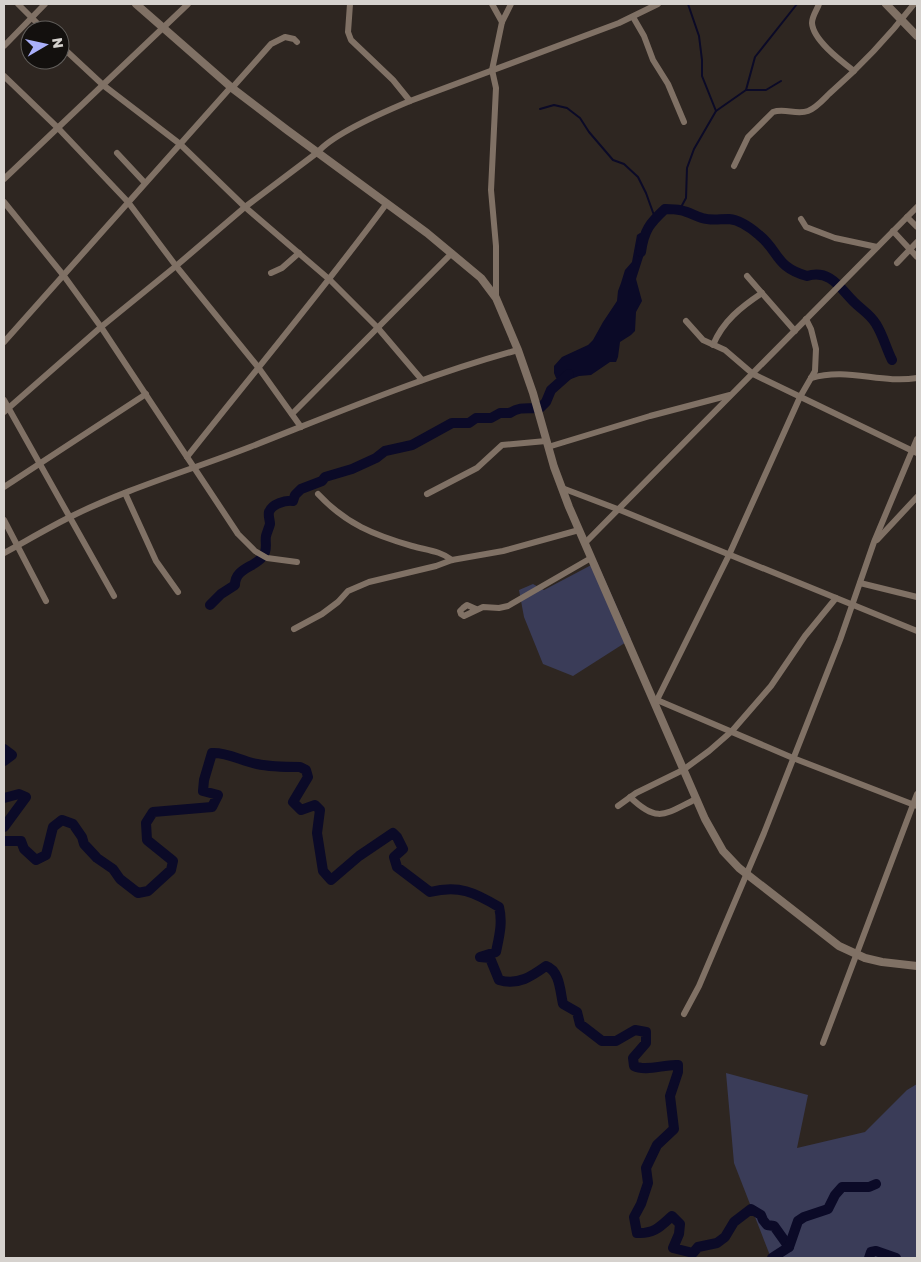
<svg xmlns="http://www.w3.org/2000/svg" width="921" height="1262" viewBox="0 0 921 1262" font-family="'Golos Text',sans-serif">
	<rect width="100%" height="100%" fill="#2e2621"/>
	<!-- green -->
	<g fill="#3a3c58">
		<path d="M597 562 631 639 573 676 543 664 524 617 519 590 533 584 544 590Z"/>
		<path d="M726 1073 808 1095 797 1148 865 1132 907 1090 917 1084V1258H771L734 1163Z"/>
	</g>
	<!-- water -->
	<path fill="#0b0a27" d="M640 233 643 234 644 254 636 279 642 301 636 312 635 331 631 335 620 342 618 357 616 362H610L591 375 579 376 563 382 556 378 554 373V366L562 357 588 345 593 340 603 322 617 301 618 291 621 283 625 270 632 262 637 235Z"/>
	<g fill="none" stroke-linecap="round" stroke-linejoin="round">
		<!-- stream -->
		<g stroke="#0b0a27" stroke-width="2">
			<path d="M746 90H766L781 81"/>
			<path d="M540 109 554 105 567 108 580 118 589 132 613 160 624 164 638 177 646 193 655 218"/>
			<path d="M716 111 746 90 755 57 797 4"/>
			<path d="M680 209 686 198 687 168 694 149 716 111 702 76V60L699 36 688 4"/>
		</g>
		<!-- river -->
		<g stroke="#0b0a27" stroke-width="10">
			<path d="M641 252C644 230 650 223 665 209 684 209 686 212 702 218 711 221 719 219 729 219 740 220 751 228 759 235 779 251 775 267 807 276 830 269 840 288 854 302 862 310 870 314 876 324 883 335 886 348 892 360"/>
			<path d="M210 605 221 594 235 585C235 566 259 568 265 552 267 547 265 541 266 536 267 532 269 528 270 524 270 520 268 516 269 512 272 504 285 500 293 501L295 495 301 489 322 481 325 477 352 469 376 458 385 451 412 445 452 423H469L476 418H491L500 413H510C520 406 529 409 540 408L546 402 551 390 569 374"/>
			<path d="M4 749 12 755 4 761"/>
			<path d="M4 798 19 794 26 797 4 827"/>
			<path d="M4 841H21L24 849 36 860 46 855 53 827 62 820 73 824 82 837 84 844 97 858 113 869 120 879 138 893 148 891 171 870 173 861 147 840 146 823 153 812 212 807 218 795 203 791 204 780 212 753C227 752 241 761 257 764 271 767 286 767 300 767L306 770 308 777 293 802 301 810 315 805 320 810 317 833 323 871 331 880 359 856 393 833 397 837 403 849 394 857 397 867 430 892C459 885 474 892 499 907 503 923 499 937 496 952L480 957 490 958 499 980C518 986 532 976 546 966 560 971 560 991 563 1004L577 1012 580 1024 602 1041H616L635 1030 646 1032V1043L633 1058 634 1066C646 1072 664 1064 678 1065V1072L670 1096 674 1129 657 1145 646 1168 648 1183 641 1204 634 1217 637 1233C654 1234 660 1227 672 1216L680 1224 679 1234 673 1248 693 1253 698 1247 717 1243 725 1237 734 1222 751 1209 761 1215 763 1220 767 1225 774 1226 789 1247"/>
			<path d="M772 1258 789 1247 798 1221 804 1217 828 1209 835 1195 842 1187H869L876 1184"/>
			<path d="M869 1258 871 1252 876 1251 896 1258"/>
		</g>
		<!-- minor -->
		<g stroke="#807165" stroke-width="6">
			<path d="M18 4 44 30"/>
			<path d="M350 4 348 32 351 40 393 80 410 101"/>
			<path d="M492 4 502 22"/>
			<path d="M819 4C817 10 812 16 812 23 813 40 841 61 854 71"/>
			<path d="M633 17 644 36 653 60 668 84 684 122"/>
			<path d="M60 45 103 85 180 144 245 207 330 280 377 327 422 380"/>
			<path d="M4 46 45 4"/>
			<path d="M4 76 58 128 128 202 176 266 258 367 301 427"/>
			<path d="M232 88 271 44 285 37 294 39 297 42"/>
			<path d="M117 153 145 183"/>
			<path d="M734 166 748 137 773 112C784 108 797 115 808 111 816 108 823 100 829 94 860 67 889 36 914 4"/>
			<path d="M4 179 188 4"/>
			<path d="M4 202 64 276 101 327 238 534 255 551 267 558 297 562"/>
			<path d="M907 217 917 227"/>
			<path d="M801 219 806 227 835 238 877 247"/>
			<path d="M893 231 917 257"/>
			<path d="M897 263 917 242"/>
			<path d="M271 273 282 268 299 253"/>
			<path d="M747 276 795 331"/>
			<path d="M496 298V246L491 190 496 88 492 70 502 22 511 4"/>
			<path d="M686 321 703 340 725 350 753 374 917 453"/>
			<path d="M4 342 231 87"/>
			<path d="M713 345C723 321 741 307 762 293"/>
			<path d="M811 378C848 367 880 384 917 378"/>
			<path d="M4 400 114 596"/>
			<path d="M4 412 101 327 176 266 245 207 318 152C334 133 386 111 410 101L619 23 658 4"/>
			<path d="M292 414 452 253"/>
			<path d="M548 447 650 416 730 395"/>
			<path d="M187 457C254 372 323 290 387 203"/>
			<path d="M4 487 146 394"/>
			<path d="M562 488 620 510 917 631"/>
			<path d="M125 493 156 561 178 592"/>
			<path d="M318 494C346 524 374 535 412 546 426 550 441 551 452 560"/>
			<path d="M427 494 477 468 502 445 546 441"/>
			<path d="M4 520 46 601"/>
			<path d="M877 540 917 497"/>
			<path d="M585 543 917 207"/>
			<path d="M4 553C26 541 48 528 70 517 128 488 191 470 250 447 339 412 426 375 518 350"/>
			<path d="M860 583 917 597"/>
			<path d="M476 609 467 605 463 608 460 611 461 614 464 616 483 607 499 608 508 606 591 558"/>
			<path d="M294 629 322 614 338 602 348 591 369 582 436 566 452 560 503 551 579 530"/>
			<path d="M657 700 793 758 917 806"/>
			<path d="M655 704 729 555 800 397 815 371 816 349 811 329 806 319"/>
			<path d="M630 797C658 824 665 814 696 799"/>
			<path d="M618 806 636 793 683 770 709 751 732 731 771 686 805 636 836 598"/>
			<path d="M684 1014 699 986 764 833 840 640 874 542 917 439"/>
			<path d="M823 1043 917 794"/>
		</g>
		<!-- tertiary -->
		<g stroke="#807165" stroke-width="8">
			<path d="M136 4 232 88 287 130 427 233 481 278 496 298 518 350 533 393 554 467 569 507 705 819 723 851 739 868 839 946 865 958 882 962 917 966"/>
			<path d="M886 4 917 36"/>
		</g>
	</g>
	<!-- border -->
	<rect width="921" height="1262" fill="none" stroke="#d6d2ce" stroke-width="10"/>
	<!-- north arrow -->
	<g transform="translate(45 45) rotate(81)"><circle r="24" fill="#13100e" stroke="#615e5b"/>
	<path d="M0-4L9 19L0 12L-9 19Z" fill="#aab0fb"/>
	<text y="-8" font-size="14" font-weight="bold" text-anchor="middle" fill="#d6d2ce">N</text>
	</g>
</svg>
